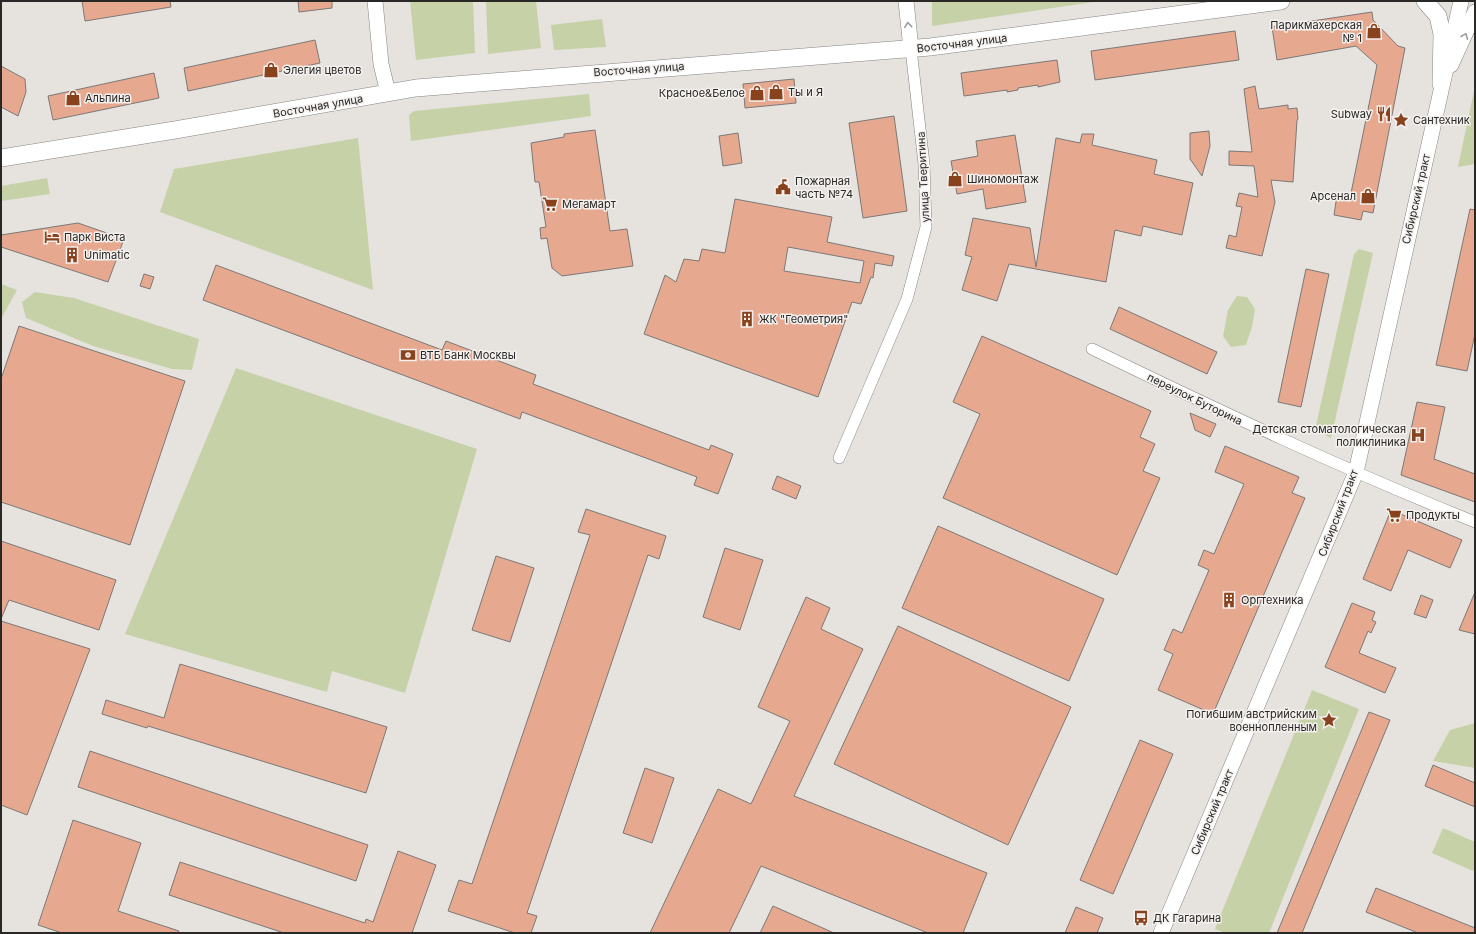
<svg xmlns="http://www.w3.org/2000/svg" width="1476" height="934" viewBox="0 0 1476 934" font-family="Inter,sans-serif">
	<rect width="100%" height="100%" fill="#e6e3df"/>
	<!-- green -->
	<g fill="#c6d1a7">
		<path d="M410 1H473L475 53 416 60Z"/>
		<path d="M486 1H536L541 48 488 54Z"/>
		<path d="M932 1H1100L932 26Z"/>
		<path d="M602 19 606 47 554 50 551 25Z"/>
		<path d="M1475 86V164L1458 167Z"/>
		<path d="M589 94 591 116 411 141 409 115 414 111Z"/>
		<path d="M358 138 373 290 160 212 174 169Z"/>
		<path d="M47 178 50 194 1 201V186Z"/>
		<path d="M1359 249 1373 253 1331 438 1315 430 1354 254Z"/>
		<path d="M1 284 17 290 1 319Z"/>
		<path d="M35 292 74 298 199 339 192 370 172 369 93 346 26 318 22 302Z"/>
		<path d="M1237 296 1247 297 1255 309 1252 327 1246 345 1231 347 1223 336 1228 310Z"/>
		<path d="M236 368 477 449 405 693 332 671 327 692 125 634Z"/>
		<path d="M1312 690 1359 709 1269 933H1225L1215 929Z"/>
		<path d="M1475 723V768L1433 761 1450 730Z"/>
		<path d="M1443 828 1475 842V867L1473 871 1432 853Z"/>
	</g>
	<!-- building -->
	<g fill="#e6a990" stroke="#7c7876" fill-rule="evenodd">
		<path d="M82 1H170L171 7 85 21Z"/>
		<path d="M298 1H332V8L299 12Z"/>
		<path d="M1372 12 1373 20 1398 46 1405 48 1373 213 1363 211 1361 220 1334 215 1337 195 1350 198 1377 65 1356 46 1277 60 1272 27Z"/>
		<path d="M1235 31 1239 60 1095 80 1091 51Z"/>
		<path d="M315 40 320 63 188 91 184 68Z"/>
		<path d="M1057 60 1060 82 1038 87V85L1018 88V90L1007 92V90L964 96 961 73Z"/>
		<path d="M1 66 25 79 26 92 18 116 1 107Z"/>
		<path d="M154 73 159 98 53 120 48 96Z"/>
		<path d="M794 79 796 103 745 108 743 84Z"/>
		<path d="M1255 86 1259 109 1288 105V109L1297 108 1298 119 1297 120 1293 182 1271 180 1275 202 1262 256 1226 248 1229 235 1236 237 1242 207 1236 206 1239 193 1258 197 1254 166 1229 165V151L1252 152 1244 89Z"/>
		<path d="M894 116 907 211 863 218 849 123Z"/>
		<path d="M595 130 610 231 627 229 633 266 562 276 552 268 547 238 541 239 540 228 546 227 539 182H535L531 143 564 137V134Z"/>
		<path d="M1209 131 1210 146 1202 176 1190 159V133Z"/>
		<path d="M738 133 742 163 723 166 719 136Z"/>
		<path d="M1082 134H1094L1092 145 1157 160 1154 174 1193 183 1182 235 1143 226 1141 236 1115 230 1106 282 1009 264 997 301 962 290 972 257 965 255 973 218 1030 228 1036 267 1056 138 1080 143Z"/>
		<path d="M1015 135 1026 202 986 209 983 189 957 194 951 161 978 156 976 141Z"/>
		<path d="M735 199 832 217 827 242 894 256 892 266 875 263 873 278 871 277 861 304 852 302 818 397 644 334 665 275 676 282 684 259 699 261 702 249 725 253ZM788 247 864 261 860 283 784 271Z"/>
		<path d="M1470 209 1475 210V334L1467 371 1436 365Z"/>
		<path d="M78 223 124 239 108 282 1 247V235Z"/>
		<path d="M216 265 442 350 446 341 536 375 533 384 709 450 711 445 733 454 718 494 694 485 697 477 522 412 520 419 203 300Z"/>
		<path d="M1306 269 1329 274 1301 407 1278 402Z"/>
		<path d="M144 274 154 277 150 289 140 286Z"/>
		<path d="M1119 307 1217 352 1207 374 1110 329Z"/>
		<path d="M19 326 185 381 130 545 1 502V379Z"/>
		<path d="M982 336 1151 411 1140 437 1155 444 1143 471 1160 478 1117 575 943 498 980 414 953 402Z"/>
		<path d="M1417 402 1445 407 1434 459 1475 474V502L1401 475Z"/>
		<path d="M1190 413 1216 424 1210 437 1195 430Z"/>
		<path d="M1225 446 1299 477 1292 493 1305 498 1213 714 1158 690 1173 654 1164 650 1173 629 1182 633 1209 570 1198 565 1204 550 1214 554 1244 484 1215 472Z"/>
		<path d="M777 476 801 486 796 499 772 489Z"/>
		<path d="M586 509 666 536 659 559 648 555 527 913 537 916 531 933H515L448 911 459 880 472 884 590 535 578 532Z"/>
		<path d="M1391 510 1462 540 1450 568 1408 550 1391 591 1363 579Z"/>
		<path d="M938 526 1104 599 1069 681 902 608Z"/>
		<path d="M1 541 116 580 99 630 9 600 1 619Z"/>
		<path d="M725 548 763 560 740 630 703 617Z"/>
		<path d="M496 556 534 568 510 642 472 630Z"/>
		<path d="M1475 592V634L1459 630Z"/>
		<path d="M1421 595 1433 600 1426 618 1414 614Z"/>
		<path d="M806 597 830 608 821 629 863 649 794 796 987 873 963 933H928L761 866 729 933H650L718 789 751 804 790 721 758 707Z"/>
		<path d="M1352 603 1375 612 1372 620 1376 622 1371 633 1368 631 1359 653 1396 668 1385 693 1325 667Z"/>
		<path d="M1 621 90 649 27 815 1 805Z"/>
		<path d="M898 626 1071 707 1008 845 834 764Z"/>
		<path d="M180 664 387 727 366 793 148 726 147 728 102 714 106 700 164 718Z"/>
		<path d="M1369 712 1390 720 1302 933H1277Z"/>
		<path d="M1140 740 1173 754 1113 894 1080 880Z"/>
		<path d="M90 751 368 845 356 881 78 787Z"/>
		<path d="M1433 765 1475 783V807L1425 786Z"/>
		<path d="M645 768 674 778 652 843 623 833Z"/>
		<path d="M73 820 141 843 118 911 179 931 178 933H62L38 925Z"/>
		<path d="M398 851 436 865 412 933H284L169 895 180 862 365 923 366 919 373 922Z"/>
		<path d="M1376 888 1475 928V933H1418L1366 912Z"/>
		<path d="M773 906 834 933H760Z"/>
		<path d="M1076 907 1103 918 1097 933H1065Z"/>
	</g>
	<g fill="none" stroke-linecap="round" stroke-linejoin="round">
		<!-- street casing -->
		<g stroke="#878481" stroke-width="12">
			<g id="street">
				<path d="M1092 349C1218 410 1345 470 1475 522"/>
				<path d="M839 458 907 299 926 227 924 164 911 49"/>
			</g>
		</g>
		<!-- secondary casing -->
		<g stroke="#878481" stroke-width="16">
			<g id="secondary">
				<path d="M375 1 381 64 388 93"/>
				<path d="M906 1 911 49"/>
				<path d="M1451 65 1475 12"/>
				<path d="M1161 933 1356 472 1461 1"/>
			</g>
		</g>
		<!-- primary casing -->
		<g stroke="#878481" stroke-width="18">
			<g id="primary">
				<path d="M1425 1 1438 16 1442 34 1441 84"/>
				<path d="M1 158 175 130 416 88 930 47 1281 1"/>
			</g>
		</g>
		<!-- street -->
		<use href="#street" stroke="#fff" stroke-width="11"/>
		<!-- secondary -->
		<use href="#secondary" stroke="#fff" stroke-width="15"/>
		<!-- primary -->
		<use href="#primary" stroke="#fff" stroke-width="17"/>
	</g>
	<!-- one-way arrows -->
	<defs><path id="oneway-chevron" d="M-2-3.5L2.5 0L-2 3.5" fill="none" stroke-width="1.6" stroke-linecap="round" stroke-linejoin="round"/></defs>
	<g stroke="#9f9e9e">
		<use href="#oneway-chevron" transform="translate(908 25) rotate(-96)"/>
		<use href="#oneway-chevron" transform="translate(1465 36) rotate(-68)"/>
	</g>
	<!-- icons -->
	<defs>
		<g id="shop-bare" transform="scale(1.2)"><path d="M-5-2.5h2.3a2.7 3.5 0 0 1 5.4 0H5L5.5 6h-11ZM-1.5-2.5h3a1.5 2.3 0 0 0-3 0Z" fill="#88421e" stroke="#f3f0ed" stroke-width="2.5" paint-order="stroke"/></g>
		<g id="restaurant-bare" transform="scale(1.2)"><path d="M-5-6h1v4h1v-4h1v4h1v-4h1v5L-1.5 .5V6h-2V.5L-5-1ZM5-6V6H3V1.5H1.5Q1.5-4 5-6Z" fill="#88421e" stroke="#f3f0ed" stroke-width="2.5" paint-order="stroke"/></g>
		<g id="sight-bare" transform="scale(1.2)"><path d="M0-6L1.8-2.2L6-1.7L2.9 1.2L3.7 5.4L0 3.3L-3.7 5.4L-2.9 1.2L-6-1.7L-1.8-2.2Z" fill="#88421e" stroke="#f3f0ed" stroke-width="2.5" paint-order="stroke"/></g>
		<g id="civic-bare" transform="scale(1.2)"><path d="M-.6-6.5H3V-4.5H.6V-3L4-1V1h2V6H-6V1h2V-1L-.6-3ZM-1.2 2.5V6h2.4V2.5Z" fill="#88421e" stroke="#f3f0ed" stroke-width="2.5" paint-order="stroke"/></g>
		<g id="supermarket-bare" transform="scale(1.2)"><path d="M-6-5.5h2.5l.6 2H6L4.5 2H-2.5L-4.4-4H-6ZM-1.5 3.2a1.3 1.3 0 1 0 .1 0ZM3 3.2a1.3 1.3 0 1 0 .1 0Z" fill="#88421e" stroke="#f3f0ed" stroke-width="2.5" paint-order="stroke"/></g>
		<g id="hotel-bare" transform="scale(1.2)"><path d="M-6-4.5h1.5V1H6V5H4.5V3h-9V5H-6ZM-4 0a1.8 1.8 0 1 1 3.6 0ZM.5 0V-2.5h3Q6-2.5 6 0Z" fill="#88421e" stroke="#f3f0ed" stroke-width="2.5" paint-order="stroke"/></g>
		<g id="building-bare" transform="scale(1.2)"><path d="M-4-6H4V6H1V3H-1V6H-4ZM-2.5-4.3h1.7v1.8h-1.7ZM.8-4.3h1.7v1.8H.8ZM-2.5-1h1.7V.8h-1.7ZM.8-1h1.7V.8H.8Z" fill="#88421e" stroke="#f3f0ed" stroke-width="2.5" paint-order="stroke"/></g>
		<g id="bank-bare" transform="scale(1.2)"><path d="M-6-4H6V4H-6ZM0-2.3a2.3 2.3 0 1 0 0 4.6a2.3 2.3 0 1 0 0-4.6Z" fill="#88421e" stroke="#f3f0ed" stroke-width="2.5" paint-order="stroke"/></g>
		<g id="hospital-bare" transform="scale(1.2)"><path d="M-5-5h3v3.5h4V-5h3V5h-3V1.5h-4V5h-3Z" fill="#88421e" stroke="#f3f0ed" stroke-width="2.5" paint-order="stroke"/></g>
		<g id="bus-bare" transform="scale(1.2)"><path d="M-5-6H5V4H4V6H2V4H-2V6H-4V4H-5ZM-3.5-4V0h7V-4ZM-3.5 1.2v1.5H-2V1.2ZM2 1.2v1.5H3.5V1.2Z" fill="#88421e" stroke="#f3f0ed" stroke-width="2.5" paint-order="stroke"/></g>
	</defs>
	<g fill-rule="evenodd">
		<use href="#shop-bare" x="1374" y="31"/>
		<use href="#shop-bare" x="271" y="70"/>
		<use href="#shop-bare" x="776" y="92"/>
		<use href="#shop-bare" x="757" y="93"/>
		<use href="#shop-bare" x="73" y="98"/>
		<use href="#restaurant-bare" x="1384" y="114"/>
		<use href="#sight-bare" x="1401" y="120"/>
		<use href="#shop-bare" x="955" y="179"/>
		<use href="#civic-bare" x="783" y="187"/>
		<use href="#shop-bare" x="1368" y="196"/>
		<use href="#supermarket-bare" x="550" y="204"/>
		<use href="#hotel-bare" x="52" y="237"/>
		<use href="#building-bare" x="72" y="255"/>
		<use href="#building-bare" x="747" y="319"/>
		<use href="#bank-bare" x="408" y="355"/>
		<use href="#hospital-bare" x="1418" y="435"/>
		<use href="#supermarket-bare" x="1394" y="515"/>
		<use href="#building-bare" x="1229" y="600"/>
		<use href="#sight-bare" x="1329" y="720"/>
		<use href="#bus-bare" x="1141" y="918"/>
	</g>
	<g text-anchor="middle" stroke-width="3" stroke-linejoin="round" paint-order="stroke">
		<!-- poi labels -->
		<g font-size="11" fill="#292827" stroke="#f3f0ed" text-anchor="start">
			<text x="1362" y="29" text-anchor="end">Парикмахерская<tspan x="1362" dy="13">№ 1</tspan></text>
			<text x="283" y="74">Элегия цветов</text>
			<text x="788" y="96">Ты и Я</text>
			<text x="745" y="97" text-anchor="end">Красное&amp;Белое</text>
			<text x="85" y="102">Альпина</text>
			<text x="1372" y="118" text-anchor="end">Subway</text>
			<text x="1413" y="124">Сантехник</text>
			<text x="967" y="183">Шиномонтаж</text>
			<text x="795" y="185">Пожарная<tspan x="795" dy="13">часть №74</tspan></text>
			<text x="1356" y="200" text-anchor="end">Арсенал</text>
			<text x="562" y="208">Мегамарт</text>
			<text x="64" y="241">Парк Виста</text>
			<text x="84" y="259">Unimatic</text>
			<text x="759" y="323">ЖК "Геометрия"</text>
			<text x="420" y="359">ВТБ Банк Москвы</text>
			<text x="1406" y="433" text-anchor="end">Детская стоматологическая<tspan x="1406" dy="13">поликлиника</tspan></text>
			<text x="1406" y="519">Продукты</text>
			<text x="1241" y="604">Оргтехника</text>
			<text x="1317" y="718" text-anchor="end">Погибшим австрийским<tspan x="1317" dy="13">военнопленным</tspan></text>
			<text x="1153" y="922">ДК Гагарина</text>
		</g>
		<!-- street labels -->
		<g font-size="11" fill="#292827" stroke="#f3f0ed">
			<text transform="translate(962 43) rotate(-7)" y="4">Восточная улица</text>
			<text transform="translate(639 69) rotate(-4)" y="4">Восточная улица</text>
			<text transform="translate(318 106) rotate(-10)" y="4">Восточная улица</text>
			<text transform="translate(923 177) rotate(-93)" y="4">улица Тверитина</text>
			<text transform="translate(1416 199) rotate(-77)" y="4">Сибирский тракт</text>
			<text transform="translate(1195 399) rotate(26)" y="4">переулок Буторина</text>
			<text transform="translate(1338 513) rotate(-69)" y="4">Сибирский тракт</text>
			<text transform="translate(1212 812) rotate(-67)" y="4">Сибирский тракт</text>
		</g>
	</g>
	<!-- border -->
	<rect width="1476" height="934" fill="none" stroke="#292827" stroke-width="4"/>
</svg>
